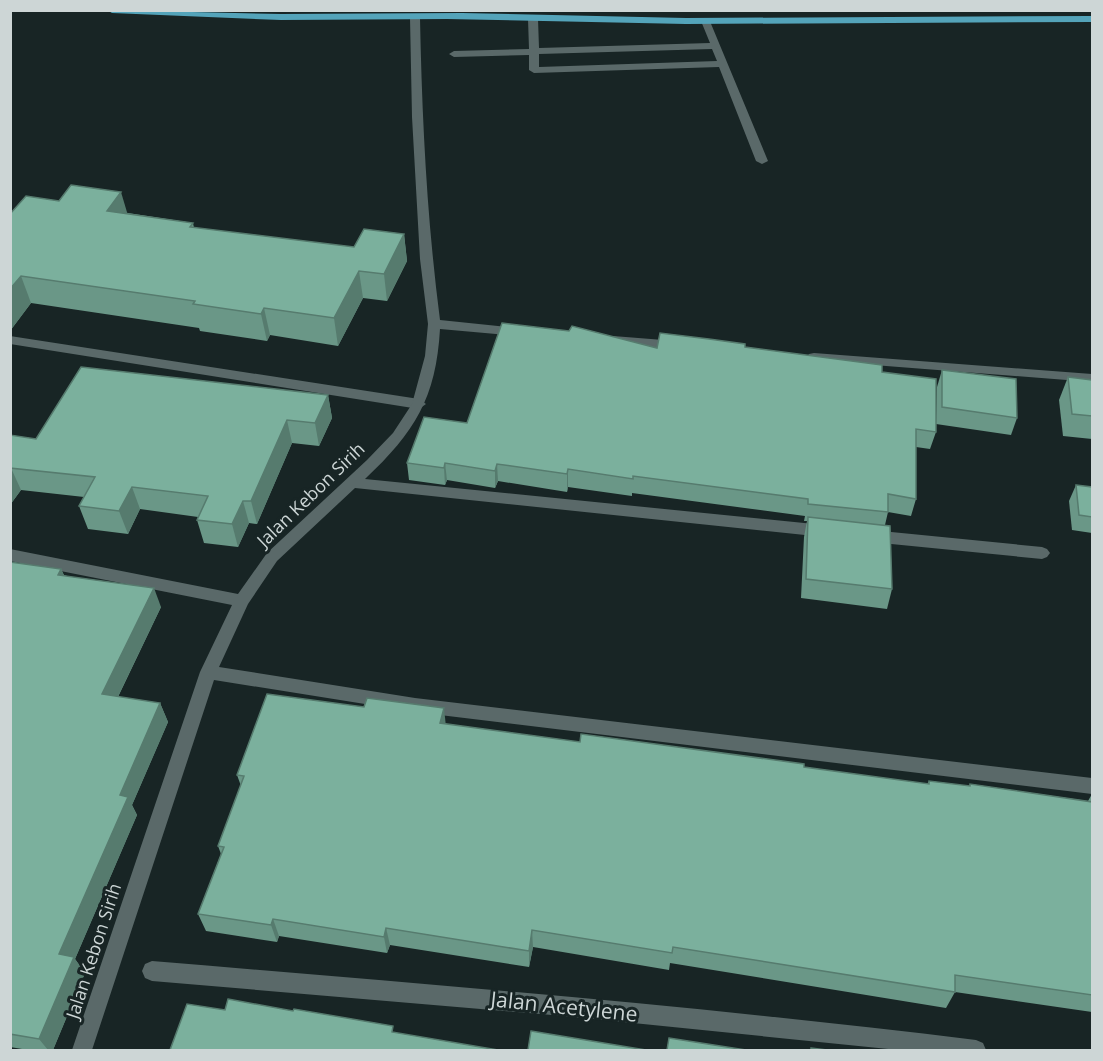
<svg xmlns="http://www.w3.org/2000/svg" width="1103" height="1061" viewBox="0 0 1103 1061" font-family="'Open Sans',sans-serif">
	<rect width="100%" height="100%" fill="#182525"/>
	<g fill="none" stroke-linecap="round" stroke-linejoin="round">
		<!-- service -->
		<g fill="#5a6969" fill-rule="evenodd">
			<path d="M533 16 538 19 539 48 710 43 701 21 709 19 768 161 762 164 756 161 719 67 534 73 529 70V55L454 57 449 54 454 51 529 49 528 19ZM712 49 717 61 539 67V54Z"/>
			<path d="M10 336 419 399 426 404 419 409 10 344Z"/>
		</g>
		<!-- minor -->
		<g fill="#5a6969" fill-rule="evenodd">
			<path d="M415 15 420 18C422 119 427 220 440 320L518 328 524 332 518 336 440 329C436 398 415 432 365 479L824 525 829 527 832 531 829 535 824 537 355 488 277 561 248 604 219 667 415 698 1092 778V794L415 712 214 680 92 1050H72L200 672 232 605 10 561V549L238 594 267 553 367 460 393 433 412 404 425 356 428 324 420 259 412 117 410 18Z"/>
			<path d="M613 336 676 341 683 345 676 349 608 343 607 340Z"/>
			<path d="M814 353 1092 374V382L809 360 807 357 809 354Z"/>
			<path d="M871 530 1042 547 1047 549 1050 553 1047 557 1042 559 871 542 866 540 863 536 866 532Z"/>
			<path d="M152 961C427 984 702 1006 976 1040L983 1043 986 1050H898L564 1016 152 981 145 978 142 971 145 964Z"/>
		</g>
		<!-- trunk -->
		<path fill="#54a4ba" fill-rule="evenodd" d="M107 10 281 14 462 13 686 18 1092 16V22L686 24 447 19 281 20 112 13Z"/>
	</g>
	<!-- wall -->
	<g fill="#6a9787">
		<path d="M59 201 128 213 193 223 194 228 354 247 404 234 407 261 387 301 363 298 338 346 270 335 267 341 200 331 199 328 31 303 10 331V214Z"/>
		<path d="M745 347 936 432 930 449 916 447V499L911 516 888 512 885 525 892 589 887 609 801 598 804 537 807 521H804L805 516 632 493V496L568 487 567 492 498 481 495 488 447 480 445 485 409 480 407 463 467 423 657 348Z"/>
		<path d="M942 370 1017 418 1011 435 936 424 937 387Z"/>
		<path d="M1068 377 1092 380V439L1063 436 1059 400Z"/>
		<path d="M328 395 332 418 319 446 292 443 257 524 249 523 238 547 204 543 197 520 198 517 140 509 128 534 88 529 79 506 84 497 21 490 10 505V435L36 439Z"/>
		<path d="M1076 485 1092 487V533L1072 530 1069 501Z"/>
		<path d="M10 562 61 569 64 575 161 607 118 697 160 703 168 722 132 805 137 815 75 959 85 973 53 1050H28L10 1047Z"/>
		<path d="M446 724 580 742 804 767 927 784 929 781 969 786 970 784 1088 801 1092 794V1012L955 992 946 1008 670 963 669 970 533 947 529 967 390 945 387 953 279 936 277 942 206 931 198 914 221 854 218 846 241 786 237 775Z"/>
	</g>
	<!-- shaded-wall -->
	<g fill="#567b6e">
		<path d="M121 192 129 219 107 211Z"/>
		<path d="M404 234 407 261 387 301 384 274Z"/>
		<path d="M359 271 363 298 338 346 334 318Z"/>
		<path d="M21 276 31 303 10 331V289Z"/>
		<path d="M264 308 270 335 267 341 261 314Z"/>
		<path d="M328 395 332 418 319 446 315 423Z"/>
		<path d="M287 420 292 443 257 524 251 501Z"/>
		<path d="M445 463 447 480 445 485 444 468Z"/>
		<path d="M497 464 498 481 495 488V471Z"/>
		<path d="M11 468 21 490 10 505Z"/>
		<path d="M568 469V487L567 492V474Z"/>
		<path d="M132 487 140 509 128 534 119 511Z"/>
		<path d="M243 501 249 523 238 547 232 524Z"/>
		<path d="M61 569 70 589 58 575Z"/>
		<path d="M154 588 161 607 110 713 102 694Z"/>
		<path d="M160 703 168 722 132 805 137 815 75 959 85 973 53 1050H48L39 1039 59 954 120 795Z"/>
		<path d="M444 708 446 727 440 723Z"/>
		<path d="M273 919 279 936 277 942 271 925Z"/>
		<path d="M386 928 390 945 387 953 384 937Z"/>
		<path d="M532 930 533 947 529 967V951Z"/>
	</g>
	<!-- building -->
	<g fill="#7bb09d" stroke="#567b6e" stroke-width="1.5">
		<path d="M71 185 121 192 107 211 193 223 190 227 354 247 364 229 404 234 384 274 359 271 334 318 264 308 261 314 193 304 195 301 21 276 10 289V214L26 196 59 201Z"/>
		<path d="M502 323 569 331 572 326 657 348 660 333 709 339 745 344V347L882 365V372L936 379V432L916 429V499L888 494V512L808 504V499L633 476V479L568 469 567 474 497 464 495 471 445 463 444 468 407 463 424 417 467 423Z"/>
		<path d="M81 367 328 395 315 423 287 420 251 501H243L232 524 197 520 208 496 132 487 119 511 79 506 95 477 10 468V435L36 439Z"/>
		<path d="M942 370 1016 379 1017 418 942 407Z"/>
		<path d="M1068 377 1092 380V416L1072 414Z"/>
		<path d="M1076 485 1092 487V517L1079 515Z"/>
		<path d="M808 517 890 526 892 589 806 579Z"/>
		<path d="M10 562 61 569 58 575 154 588 102 694 160 703 120 795 128 797 59 954 74 957 39 1039 10 1034Z"/>
		<path d="M267 694 364 707 367 698 444 708 440 723 580 742 581 734 804 764V767L929 784V781L970 786V784L1092 802V995L955 975V992L673 947 672 953 532 930 529 951 386 928 384 937 273 919 271 925 198 914 224 847 218 846 244 776 237 775Z"/>
		<path d="M228 999 293 1011 294 1009 393 1026 392 1032 498 1050H170L187 1004 225 1010Z"/>
		<path d="M531 1031 646 1050H528Z"/>
		<path d="M669 1038 746 1050H667Z"/>
		<path d="M811 1048 827 1050H811Z"/>
	</g>
	<g text-anchor="middle" stroke-width="6" stroke-linejoin="round" paint-order="stroke">
		<!-- street labels -->
		<g font-size="18" fill="#cdd6d6" stroke="#182525">
			<text transform="translate(311 495) rotate(-44)" y="6">Jalan Kebon Sirih</text>
			<text transform="translate(94 951) rotate(-72)" y="6">Jalan Kebon Sirih</text>
		</g>
		<!-- near-street labels -->
		<g font-size="21" fill="#cdd6d6" stroke="#182525">
			<text transform="translate(564 1007) rotate(6)" y="7">Jalan Acetylene</text>
		</g>
	</g>
	<!-- border -->
	<rect width="1103" height="1061" fill="none" stroke="#cdd6d6" stroke-width="24"/>
</svg>
